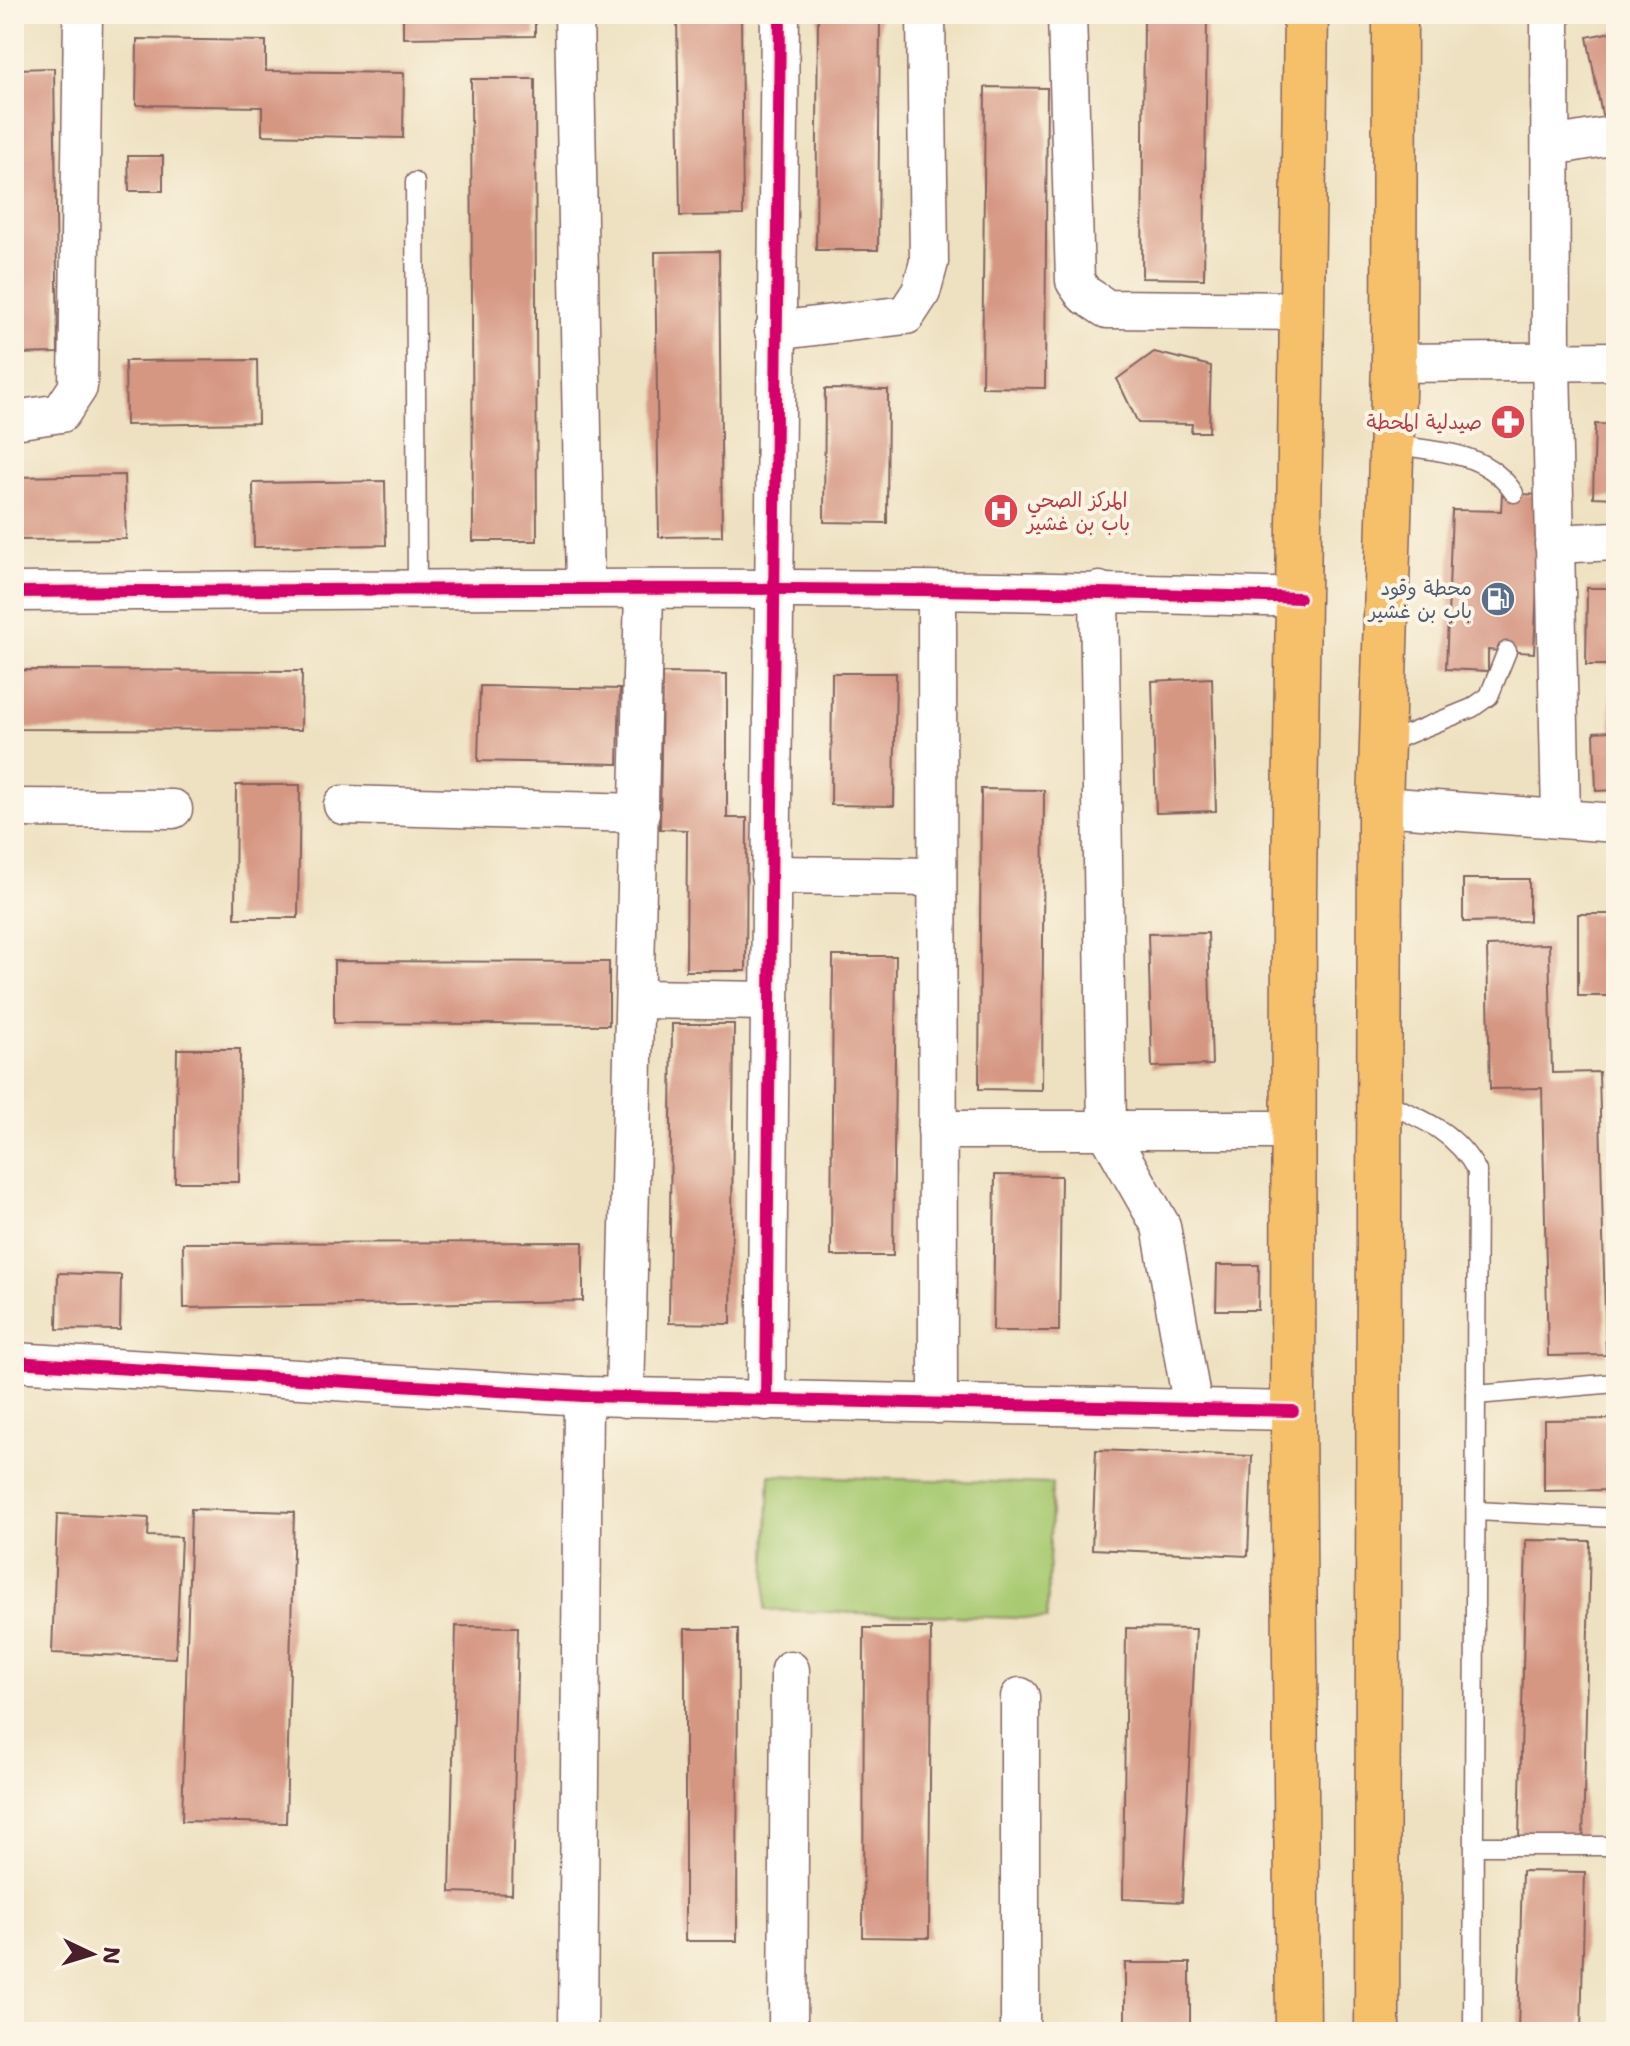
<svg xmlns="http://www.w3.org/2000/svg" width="1630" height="2046" viewBox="0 0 1630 2046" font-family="'Shantell Sans','Playpen Sans Arabic',sans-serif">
	<rect width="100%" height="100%" fill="#fcf5e5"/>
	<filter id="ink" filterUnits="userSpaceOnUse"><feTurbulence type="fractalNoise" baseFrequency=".0125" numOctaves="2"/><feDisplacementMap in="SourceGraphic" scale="16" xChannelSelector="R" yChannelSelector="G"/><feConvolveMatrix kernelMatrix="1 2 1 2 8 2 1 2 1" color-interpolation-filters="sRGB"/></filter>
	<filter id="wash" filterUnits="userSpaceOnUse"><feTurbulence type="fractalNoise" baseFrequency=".006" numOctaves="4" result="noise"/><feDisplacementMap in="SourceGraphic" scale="32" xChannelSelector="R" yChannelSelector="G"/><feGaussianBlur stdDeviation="1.8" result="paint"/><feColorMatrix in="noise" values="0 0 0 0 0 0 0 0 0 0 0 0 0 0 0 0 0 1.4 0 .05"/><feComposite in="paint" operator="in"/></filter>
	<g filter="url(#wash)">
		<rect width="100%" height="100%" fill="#eee1c1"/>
		<!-- green -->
		<path fill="#a9ca72" stroke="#7a744e" stroke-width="2" d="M770 1475 1052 1484 1047 1619 765 1610Z"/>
		<g id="blocks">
			<!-- building -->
			<g fill="#d59682">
				<path d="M403 14H535V36L403 38Z"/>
				<path d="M677 14H741L743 215 680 216Z"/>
				<path d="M818 14H880L878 250H816Z"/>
				<path d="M1144 14H1207L1204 279 1142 278Z"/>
				<path d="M1616 31V112L1602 115 1587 37Z"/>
				<path d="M137 39 266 41V71L404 73 403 138 262 135V107L136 105Z"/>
				<path d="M54 68 58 353 14 354V69Z"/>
				<path d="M471 79H535L537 541H473Z"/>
				<path d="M985 87 1047 88 1045 388 982 387Z"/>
				<path d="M128 156H163V191H129Z"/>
				<path d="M719 251 722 536 659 537 655 252Z"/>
				<path d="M1154 352 1211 366 1209 432H1191L1192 424 1138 423 1117 379Z"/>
				<path d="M257 360 258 423 126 425 125 361Z"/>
				<path d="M825 389 888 390 887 523 824 522Z"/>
				<path d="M1595 424 1616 425V498L1593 497Z"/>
				<path d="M124 475 126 539 14 540V477Z"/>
				<path d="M385 481 386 545 254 547 253 483Z"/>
				<path d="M1502 493 1541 495 1534 653 1488 650V671L1446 669 1452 510 1501 511Z"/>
				<path d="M1587 588H1616V665H1586Z"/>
				<path d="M14 670 302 671 301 730 14 729Z"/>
				<path d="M662 673 727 674V818H747L746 971H686L687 830 660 829Z"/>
				<path d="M832 673H896L894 806 831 805Z"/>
				<path d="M1212 678 1216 811 1156 813 1152 681Z"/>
				<path d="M480 686 620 689 618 764 478 761Z"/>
				<path d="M1610 692H1616V790L1596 791 1594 732 1611 731Z"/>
				<path d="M236 785H300L298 918H235Z"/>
				<path d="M981 789 1044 790 1042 1090 979 1089Z"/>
				<path d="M1463 879H1529V921L1463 922Z"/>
				<rect x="1578" y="914" width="38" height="82"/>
				<path d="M1208 933 1212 1065 1152 1067 1148 934Z"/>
				<path d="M1549 944 1552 1073 1599 1072 1606 1355 1548 1356 1542 1088 1490 1089 1487 946Z"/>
				<path d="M833 956H896L893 1256H831Z"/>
				<path d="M334 961 609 962V1025L334 1023Z"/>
				<path d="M672 1024H734L731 1324 669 1323Z"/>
				<path d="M177 1049H240L239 1182H175Z"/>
				<path d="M995 1175 1061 1176 1059 1331H993Z"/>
				<path d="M583 1242V1301L184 1308 183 1243Z"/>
				<path d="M1217 1265H1259L1258 1310H1216Z"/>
				<path d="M58 1273 121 1275 120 1330 57 1329Z"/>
				<path d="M1616 1419V1490L1544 1491V1420Z"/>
				<path d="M1096 1450 1252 1456 1248 1556 1092 1549Z"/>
				<path d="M191 1509 294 1512 286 1823 182 1821Z"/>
				<path d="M57 1514 149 1518 148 1536 181 1537 176 1658 52 1653Z"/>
				<path d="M1526 1540 1590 1541 1583 1842 1519 1841Z"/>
				<path d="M456 1626 518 1627 512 1894 450 1892Z"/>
				<path d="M864 1628H931L929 1938 863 1937Z"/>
				<path d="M1126 1628 1196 1629 1182 1902 1123 1899Z"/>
				<path d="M685 1629H738L737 1941H685Z"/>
				<path d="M1522 1871 1585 1872 1581 2032H1518Z"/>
				<rect x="1125" y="1963" width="65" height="69"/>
			</g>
		</g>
	</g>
	<g filter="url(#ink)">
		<use href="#blocks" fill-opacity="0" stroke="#836360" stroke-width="2"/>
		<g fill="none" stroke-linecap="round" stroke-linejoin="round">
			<!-- lane casing -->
			<g stroke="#836360" stroke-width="21">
				<g id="lane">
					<path d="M415 182 417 589"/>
					<path d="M1392 444C1440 453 1485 450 1514 493"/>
					<path d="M1384 744 1472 708 1489 696 1507 651"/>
					<path d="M1379 1100C1420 1118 1455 1130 1477 1171L1473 2032"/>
					<path d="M1476 1395 1616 1383"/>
					<path d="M1476 1511 1616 1518"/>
					<path d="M1474 1846H1616"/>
				</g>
			</g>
			<!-- street casing -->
			<g stroke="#836360" stroke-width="41">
				<g id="street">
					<path d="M574 14 585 588"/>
					<path d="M1067 14 1075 281 1084 294 1107 309 1302 311"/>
					<path d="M1550 14 1551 362 1561 817"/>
					<path d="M1552 146 1616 135"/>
					<path d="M774 331 906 315 921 292 929 262 926 14"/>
					<path d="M1394 363 1616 361"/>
					<path d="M14 420 61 413 78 387 83 14"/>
					<path d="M1554 544 1616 541"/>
					<path d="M937 591 938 1404"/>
					<path d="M1099 591 1107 1131 1161 1226 1193 1409"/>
					<path d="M14 592C442 589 871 584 1299 598"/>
					<path d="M343 805 640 813"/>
					<path d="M1380 806 1616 823"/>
					<path d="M14 808 173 809"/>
					<path d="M770 875 937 877"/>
					<path d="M637 999 770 1001"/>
					<path d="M937 1130H1295"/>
					<path d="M14 1362 583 1396 1293 1411"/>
					<path d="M625 1398 644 590"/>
					<path d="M766 1401 780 14"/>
					<path d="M578 2032 583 1396"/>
					<path d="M788 2032 790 1670"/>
					<path d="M1020 2032V1697"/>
				</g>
			</g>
			<!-- highway casing -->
			<g stroke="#836360" stroke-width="47">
				<g id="highway">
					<path d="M1298 2032 1293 1411 1294 890 1306 14"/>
					<path d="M1377 2032 1380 806 1394 363 1395 14"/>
				</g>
			</g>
			<!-- lane -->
			<use href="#lane" stroke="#fff" stroke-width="18"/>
			<!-- street -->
			<use href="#street" stroke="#fff" stroke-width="38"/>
			<!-- highway -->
			<use href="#highway" stroke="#f6c06b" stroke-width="44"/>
			<!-- cycleway casing -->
			<g stroke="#fcf5e5" stroke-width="17">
				<g id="cycleway">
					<path d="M14 592C442 589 871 584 1299 598"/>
					<path d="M14 1362 583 1396 1293 1411"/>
					<path d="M766 1401 780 14"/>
				</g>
			</g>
			<!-- cycleway -->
			<use href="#cycleway" stroke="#d6006c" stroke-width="12"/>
		</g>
	</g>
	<!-- icons -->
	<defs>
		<g id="pharmacy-disc" transform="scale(1.8)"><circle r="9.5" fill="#e0444e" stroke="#fcf5e5"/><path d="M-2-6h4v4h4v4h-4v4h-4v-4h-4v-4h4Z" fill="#fff"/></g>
		<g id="hospital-disc" transform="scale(1.8)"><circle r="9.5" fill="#e0444e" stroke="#fcf5e5"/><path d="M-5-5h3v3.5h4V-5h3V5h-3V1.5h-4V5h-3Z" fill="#fff"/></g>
		<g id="fuel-disc" transform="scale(1.8)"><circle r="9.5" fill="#5c6f8a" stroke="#fcf5e5"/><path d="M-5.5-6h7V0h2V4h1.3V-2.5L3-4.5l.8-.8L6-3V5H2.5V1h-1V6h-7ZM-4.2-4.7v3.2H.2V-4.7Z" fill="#fff"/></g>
	</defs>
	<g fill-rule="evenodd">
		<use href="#pharmacy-disc" x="1508" y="422"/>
		<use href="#hospital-disc" x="1001" y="511"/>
		<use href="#fuel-disc" x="1498" y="599"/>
	</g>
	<g text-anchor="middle" stroke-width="8" stroke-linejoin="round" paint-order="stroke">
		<!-- health labels -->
		<g font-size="20" fill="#be3a42" stroke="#fcf5e5" text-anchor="end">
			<text x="1482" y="429">صيدلية المحطة</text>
			<text x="1027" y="507" text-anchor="start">المركز الصحي<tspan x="1027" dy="23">باب بن غشير</tspan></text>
		</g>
		<!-- service labels -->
		<g font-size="20" fill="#4e5e75" stroke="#fcf5e5" text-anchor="end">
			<text x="1472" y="595">محطة وقود<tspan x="1472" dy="23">باب بن غشير</tspan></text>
		</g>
	</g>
	<!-- margin -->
	<rect width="1630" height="2046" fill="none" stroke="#fcf5e5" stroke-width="48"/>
	<!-- north arrow -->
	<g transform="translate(92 1954) rotate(94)" stroke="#fcf5e5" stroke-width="6" paint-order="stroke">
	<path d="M0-6L14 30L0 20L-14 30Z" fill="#4a1f2b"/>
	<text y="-12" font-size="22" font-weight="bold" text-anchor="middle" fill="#4a1f2b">N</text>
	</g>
</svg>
